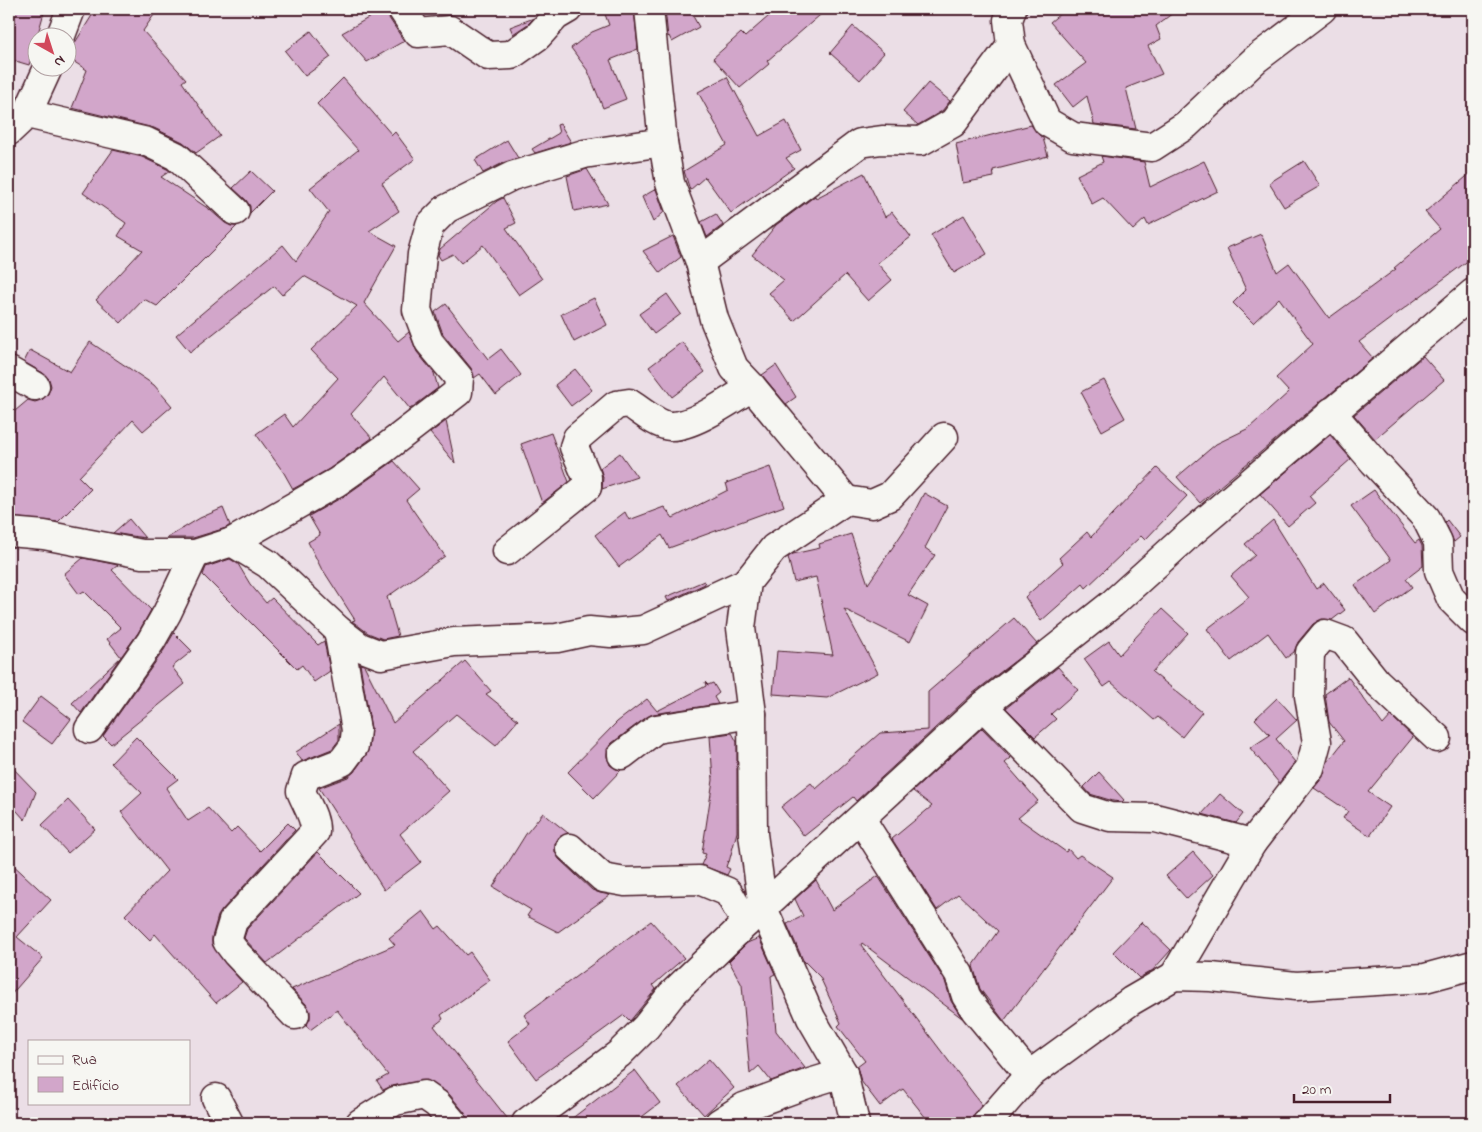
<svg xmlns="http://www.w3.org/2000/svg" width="1482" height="1132" viewBox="0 0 1482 1132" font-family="'Indie Flower',sans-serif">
	<rect width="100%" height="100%" fill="#ebdee6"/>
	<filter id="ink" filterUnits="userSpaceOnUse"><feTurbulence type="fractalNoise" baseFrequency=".02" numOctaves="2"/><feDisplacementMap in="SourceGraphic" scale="10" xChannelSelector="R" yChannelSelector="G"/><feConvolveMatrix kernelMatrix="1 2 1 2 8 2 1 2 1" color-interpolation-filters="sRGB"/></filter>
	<g filter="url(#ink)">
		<!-- building -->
		<g fill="#d2a6ca" stroke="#4a1f2b">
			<path d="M9 9H45L29 65 9 59Z"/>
			<path d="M96 9H158L143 31 186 79 182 82 220 136 196 153 183 142 154 128 72 108 87 70 68 58V54Z"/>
			<path d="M384 9H387L389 18 404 41 367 62 342 33Z"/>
			<path d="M603 9H634L638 49 610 60 626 99 603 108 588 71 571 48 592 32 609 25Z"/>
			<path d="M665 9H689L699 27 672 42 669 36 668 37Z"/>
			<path d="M777 9H827L767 61 769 64 740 88 713 58 741 33 745 37Z"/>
			<path d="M1066 9H1178L1156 26 1161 39 1148 46 1162 74 1126 88 1136 129 1094 124 1087 96 1073 107 1056 85 1086 63 1050 22Z"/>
			<path d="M534 18 528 24 513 34 510 27Z"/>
			<path d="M853 26 884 53 860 80 830 53Z"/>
			<path d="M311 31 331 57 305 76 285 51Z"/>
			<path d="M727 77 759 136 786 121 801 150 786 158 794 168 731 213 705 177 690 190 684 171 727 145 698 92Z"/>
			<path d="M343 78 392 135 395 132 415 159 382 183 399 211 369 231 396 246 364 303 398 341 409 332 417 352 434 373 438 388 410 409 384 377 351 414 372 438 329 469 293 489 284 473 256 434 284 414 293 427 338 378 311 350 357 306 304 276 282 295 274 286 190 352 176 335 283 245 296 261 329 212 310 188 358 150 317 104Z"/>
			<path d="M928 83 950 101 942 111 918 125 903 112Z"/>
			<path d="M560 124 571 142 535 153 532 149 559 133 557 125Z"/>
			<path d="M1031 125 1039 135 1043 138 1048 156 993 170 994 177 963 183 956 144Z"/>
			<path d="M507 140 518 158 505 162 483 173 475 160Z"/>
			<path d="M113 150 142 157 167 169 170 171 161 177 209 209 225 223 231 226H237L157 306 144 299 121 323 96 300 142 250 118 236 126 223 83 193Z"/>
			<path d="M1101 156 1144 162 1150 187 1204 161 1218 191 1148 225 1145 219 1133 230 1103 198 1092 204 1077 175 1103 162Z"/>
			<path d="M1304 161 1320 186 1284 207 1269 183Z"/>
			<path d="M587 169 608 204 574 211 567 176Z"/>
			<path d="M251 171 272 191 250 213V206L246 200 233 188Z"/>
			<path d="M1473 171V257L1359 342 1373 358 1200 503 1177 477 1216 444 1249 428 1289 392 1276 378 1313 344 1279 298 1253 323 1233 303 1246 290 1227 248 1261 234 1277 272 1289 263 1329 318 1396 269 1394 268 1440 229 1425 212Z"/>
			<path d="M864 173 885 217 892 212 911 237 877 263 892 280 868 301 845 275 794 321 769 293 784 280 752 255 776 225 815 196 816 198Z"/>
			<path d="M656 189 664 212 653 222 642 197Z"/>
			<path d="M503 198 516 223 506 228 542 279 519 295 483 245 461 263 453 254 441 260 438 255 440 249 497 201Z"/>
			<path d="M716 214 723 225 707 237 701 222Z"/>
			<path d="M964 215 987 254 954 273 931 235Z"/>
			<path d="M673 236 681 257 660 273 643 251Z"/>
			<path d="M667 294 681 314 654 334 639 314Z"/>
			<path d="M594 298 607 325 574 342 561 314Z"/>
			<path d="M446 304 488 359 501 349 521 375 496 395 480 374 474 378 471 368 443 334 435 312Z"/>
			<path d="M90 342 154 385 172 406 143 431 133 420 79 477 91 489 58 522 9 517V416L28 400 35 402 43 399 48 394 51 386 49 379 43 373 24 362 30 350 70 372Z"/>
			<path d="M682 342 705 372 672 397 649 367Z"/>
			<path d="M1423 356 1444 380 1375 439 1354 415Z"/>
			<path d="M776 365 796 397 786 404 762 375Z"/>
			<path d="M575 369 592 390 571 406 555 385Z"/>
			<path d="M1104 380 1125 418 1102 431 1081 392Z"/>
			<path d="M446 421 455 463 430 433Z"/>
			<path d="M551 433 569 482 542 503 521 444Z"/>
			<path d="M1330 435 1351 459 1309 496 1315 503 1288 526 1260 494Z"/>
			<path d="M620 453 637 477 602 489 603 477 600 468Z"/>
			<path d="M394 461 419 489 406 500 445 556 387 597 398 636 383 639 368 633 352 621 355 620 323 570H322L308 542 320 535 309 516 346 495Z"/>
			<path d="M770 467 784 506 669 548 662 535 619 567 595 535 625 512 629 520 664 507 673 518 728 490 726 483Z"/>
			<path d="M1157 468 1187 496 1145 540 1141 536 1086 588 1083 584 1041 621 1025 597 1063 563 1059 558 1087 532 1091 537Z"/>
			<path d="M1374 490 1415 543 1419 540 1422 546 1423 566 1406 579 1412 587 1375 614 1355 585 1391 560 1351 506Z"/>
			<path d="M924 493 947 506 925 548 935 555 908 595 928 606 910 642 844 609 878 673 827 698 773 694 777 651 833 655 816 577 794 582 788 557 793 554 820 548 819 544 851 534 868 584 907 526Z"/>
			<path d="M223 508 230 525 226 528 193 538H167L200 518Z"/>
			<path d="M129 519 145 538 113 533Z"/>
			<path d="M1273 520 1316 589 1324 583 1345 610 1332 620 1322 619 1313 624 1298 642 1294 652 1286 658 1268 633 1231 661 1207 629 1249 597 1231 576 1255 555 1245 544Z"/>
			<path d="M1447 520 1460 537 1454 542 1445 522Z"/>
			<path d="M83 558 118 565 112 570 151 610 138 633 81 713 72 703 121 657 107 639 121 628 84 591 79 594 64 574Z"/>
			<path d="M230 559 238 564 250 584 266 603 272 598 318 645 324 641 330 671 314 682 302 665 297 669 203 575 206 567Z"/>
			<path d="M704 581 705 584 668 601 666 597Z"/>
			<path d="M1162 609 1188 633 1152 672 1202 712 1182 737 1158 717 1154 720 1111 682 1104 687 1084 659 1109 641 1119 655Z"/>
			<path d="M1014 618 1037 644 972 694 856 801 853 797 804 836 781 807 811 783 816 789 880 733 928 730V692Z"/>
			<path d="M174 633 192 651 172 667 185 684 111 744 103 736 164 650Z"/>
			<path d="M465 661 491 691 486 694 518 720 496 746 456 714 413 751 449 791 400 834 421 862 384 890 319 788 348 777 354 772 366 755 369 748 371 728 360 664 364 665 393 723Z"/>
			<path d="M1058 667 1078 690 1051 714 1056 719 1035 737 1006 708Z"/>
			<path d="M1348 677 1383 725 1391 716 1413 737 1368 792 1390 807 1370 836 1343 818 1348 811 1314 788 1323 777 1327 763 1344 741 1329 722 1325 694Z"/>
			<path d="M705 682 708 685 713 683 719 693 714 697 718 704 653 714 647 717 612 743 607 749V757L610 765 616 769 621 770 594 798 568 772 617 722 647 699 657 711 706 686Z"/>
			<path d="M41 696 71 719 52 744 22 722Z"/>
			<path d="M1277 698 1297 720 1276 739 1295 762 1279 783 1250 748 1270 735 1255 719Z"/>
			<path d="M339 724V740L332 749 302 761 296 752Z"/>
			<path d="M982 728 1011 758 1005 763 1038 801 1018 818 1066 852 1068 849 1076 858 1080 855 1113 877 1004 1021 980 989 973 966 998 931 958 894 937 910 892 839 932 806 913 791Z"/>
			<path d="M732 733 737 742V832L729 862 728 861 726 867 730 869 727 875 701 865 706 854 702 853 713 780 710 736Z"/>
			<path d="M136 737 178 779 166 788 188 821 208 808 231 833 237 827 260 851 288 823 295 830 222 910 218 916 212 937V944L224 962 242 982 216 1003 155 934 150 940 125 915 167 871 121 812 142 793 111 763Z"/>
			<path d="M9 764 36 792 25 820 9 802Z"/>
			<path d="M1099 772 1124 800 1122 802 1113 801 1090 794 1084 787Z"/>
			<path d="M1220 794 1243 814 1236 823 1202 814Z"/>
			<path d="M68 800 95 829 68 853 42 825Z"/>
			<path d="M543 813 568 833 559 837 555 844V852L559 859 592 890 600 893 610 895 558 932 527 916 531 910 493 887 526 834Z"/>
			<path d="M318 852 359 893 267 963 244 938 247 929Z"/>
			<path d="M1193 852 1213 875 1187 899 1166 876Z"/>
			<path d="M9 861 51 900 17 937 43 958 9 997Z"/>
			<path d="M878 876 945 981 951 1001 962 1018 862 943 861 945 982 1105 975 1113 972 1123H930L903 1089 880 1106 861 1081 857 1067 865 1061 838 1026 841 1023 820 977 803 960 787 924 803 916 795 899 816 880 832 910Z"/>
			<path d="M423 911 436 929 440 926 466 955 470 952 490 980 441 1015 443 1019 434 1026 511 1123H468L465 1113 449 1094 427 1080 392 1086 383 1090 377 1081 388 1075 337 1010 310 1030 306 1025 310 1019V1011L306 1004 292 989 395 945 389 938Z"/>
			<path d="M651 921 684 958 653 985 656 989 630 1021 624 1015 536 1079 508 1041 530 1024 524 1015Z"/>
			<path d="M1142 922 1171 950 1153 970 1139 978 1113 952Z"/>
			<path d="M759 938 775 974 771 976 776 1031 805 1068 771 1081 759 1066 750 1074 742 985 729 961 747 943Z"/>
			<path d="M709 1059 734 1088 704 1115 678 1086Z"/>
			<path d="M635 1070 660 1103 634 1123H566Z"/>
		</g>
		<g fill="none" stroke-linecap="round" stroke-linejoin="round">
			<!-- street casing -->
			<g stroke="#4a1f2b" stroke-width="31">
				<g id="street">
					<path d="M402 9 418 33 450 30 488 56 511 55 538 36 556 16 568 9"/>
					<path d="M649 9 663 142 670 183 700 262 714 319 734 368 752 387 846 500"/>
					<path d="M1012 9 1008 20 1011 45 1047 122 1073 137 1152 147 1186 125 1256 59 1322 9"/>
					<path d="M60 38 71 9"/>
					<path d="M27 114 147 142 176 156 235 211"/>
					<path d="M9 131 27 114 48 68"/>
					<path d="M700 262 860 143 882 140 921 141 953 123 1011 45"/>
					<path d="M9 371 35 386"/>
					<path d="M1331 412 1374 462 1426 518 1438 542 1439 571 1451 599 1473 621"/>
					<path d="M9 532 44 535 142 554H195L232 542 268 564 338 630 360 647 381 655 454 642 557 638 589 631 611 633 643 630 747 582"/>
					<path d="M232 542 337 482 384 449 458 392 459 378 429 342 417 310 422 254 430 225 446 209 512 176 584 154 663 142"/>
					<path d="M507 551 587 487V477L574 447 577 438 616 405 629 403C640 410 657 425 670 426 693 427 732 399 752 387"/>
					<path d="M983 706 1082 808 1110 817 1155 818 1252 843"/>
					<path d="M89 729 151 641 167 613 195 554"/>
					<path d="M622 755 656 729 752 714"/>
					<path d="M861 819 959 974 966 996 975 1010 1029 1075"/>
					<path d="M570 848 603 878 625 882 699 880 728 892 746 923"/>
					<path d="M1174 976 1252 843 1310 768 1317 742 1309 696 1310 652 1325 634 1344 641 1376 681 1437 738"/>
					<path d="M295 1015 236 953 227 941 233 921 315 832C316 818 306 804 301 791L306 776 342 762 354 746 356 730 338 630"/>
					<path d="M216 1098 229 1123"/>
					<path d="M360 1123 395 1101 424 1095 437 1104 453 1123"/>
					<path d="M526 1123 619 1054 646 1027 672 994 746 923 983 706 1112 604 1186 537 1473 293"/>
					<path d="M719 1123 744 1107 810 1083 843 1073"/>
					<path d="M855 1123 843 1073 811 1018 763 908 753 834 752 714 741 628 747 582 774 548 846 500 872 504 890 496 944 437"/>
					<path d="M987 1123 1029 1075 1131 1001 1174 976 1211 977 1296 986 1425 978 1473 965"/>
				</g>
			</g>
			<!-- street -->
			<use href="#street" stroke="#f6f6f2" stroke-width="28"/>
		</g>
	</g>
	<!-- margin -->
	<rect width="1482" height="1132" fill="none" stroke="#f6f6f2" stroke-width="30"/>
	<rect x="15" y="15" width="1452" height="1102" fill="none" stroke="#4a1f2b" stroke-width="2" filter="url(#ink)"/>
	<!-- legend -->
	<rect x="28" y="1040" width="162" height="65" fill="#f6f6f2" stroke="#b1a0a2"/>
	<rect x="38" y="1056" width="25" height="8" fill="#f6f6f2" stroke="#b1a0a2"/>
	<text x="72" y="1064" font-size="15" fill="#4a1f2b">Rua</text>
	<rect x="38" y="1077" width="25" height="15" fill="#d2a6ca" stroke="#b1a0a2"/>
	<text x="72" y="1090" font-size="15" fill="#4a1f2b">Edifício</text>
	<!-- north arrow -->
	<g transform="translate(52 52) rotate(141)"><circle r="24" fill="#f6f6f2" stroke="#b1a0a2"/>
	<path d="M0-4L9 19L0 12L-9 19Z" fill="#d1495b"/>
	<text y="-8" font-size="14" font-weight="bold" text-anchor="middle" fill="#4a1f2b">N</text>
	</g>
	<!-- scale -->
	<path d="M1294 1094v8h96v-8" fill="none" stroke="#4a1f2b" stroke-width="2.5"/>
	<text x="1302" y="1094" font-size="15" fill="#4a1f2b" stroke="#f6f6f2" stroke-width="4" paint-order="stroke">20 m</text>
</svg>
